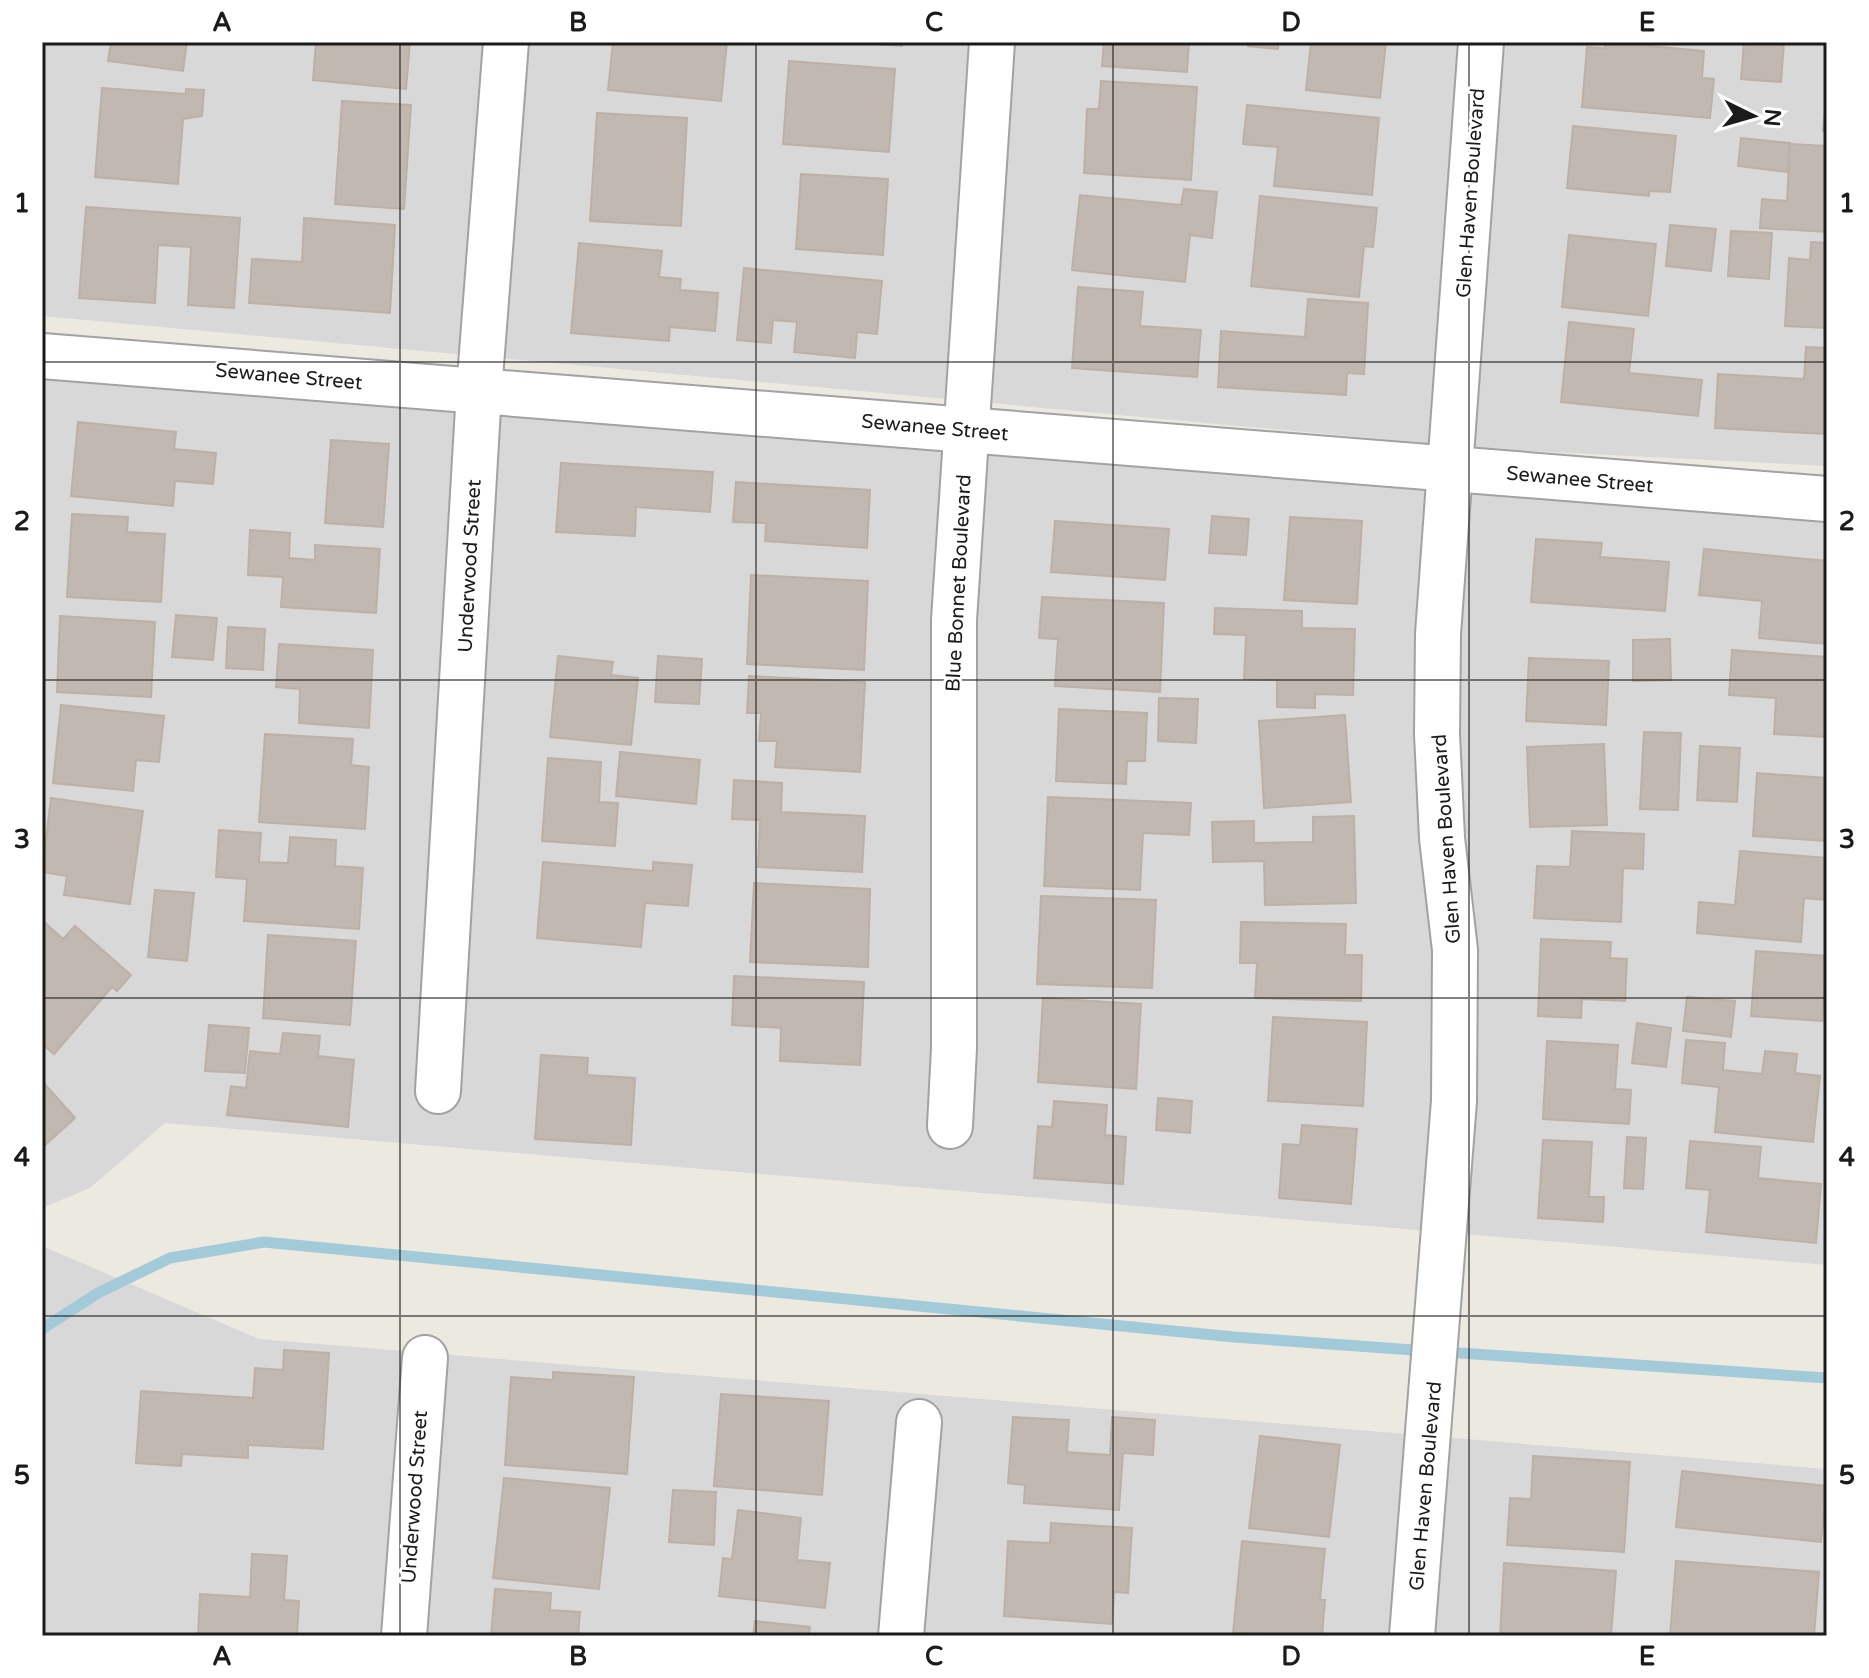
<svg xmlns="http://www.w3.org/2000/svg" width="1869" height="1678" viewBox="0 0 1869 1678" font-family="'Varela Round',sans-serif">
	<rect width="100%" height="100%" fill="#ece9e1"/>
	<!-- residential -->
	<g fill="#d9d8d8">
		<path d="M42 42H1827V466L1491 449 42 316Z"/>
		<path d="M42 356 1827 499V1265L165 1123 90 1188 42 1208Z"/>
		<path d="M42 1246 259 1339 1827 1469V1636H42Z"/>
	</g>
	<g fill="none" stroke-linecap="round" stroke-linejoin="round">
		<!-- stream -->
		<g stroke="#a3cad8" stroke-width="11">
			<path d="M42 1329 98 1293 170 1258 264 1242 1234 1337 1427 1351"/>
			<path d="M1445 1352 1827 1378"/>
		</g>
	</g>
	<!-- building -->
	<g fill="#c0b8b1" stroke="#bdb0a4" stroke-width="2">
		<path d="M111 42H187L183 71 108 61Z"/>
		<path d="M316 42H410L406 89 313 80Z"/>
		<path d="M613 42H727L721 101 608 90Z"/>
		<path d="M847 42H902V46Z"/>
		<path d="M1104 42H1189L1187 72 1102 66Z"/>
		<path d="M1248 42H1279L1278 49 1248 46Z"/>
		<path d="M1311 42H1386L1380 98 1306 90Z"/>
		<path d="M1605 42H1649V46L1704 51 1702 78 1714 79 1710 118 1582 107 1587 47 1605 48Z"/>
		<path d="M1744 42H1784L1781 82 1741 79Z"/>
		<path d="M789 61 895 69 889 152 783 144Z"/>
		<path d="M1101 81 1197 87 1191 180 1084 173 1087 109H1099Z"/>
		<path d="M102 88 186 94V89L204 90 202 116 183 119 178 184 95 177Z"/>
		<path d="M1827 93V132L1823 131Z"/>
		<path d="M342 101 411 105 404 209 335 204Z"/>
		<path d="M1247 105 1379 118 1372 195 1274 186 1278 147 1243 144Z"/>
		<path d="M597 113 687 118 681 226 590 221Z"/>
		<path d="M1573 126 1676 136 1670 192 1649 191V196L1567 188Z"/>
		<path d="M1741 138 1790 143 1787 172 1738 166Z"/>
		<path d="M1790 144 1827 146V232L1760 228 1762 199 1787 201Z"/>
		<path d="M801 174 888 179 883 255 796 249Z"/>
		<path d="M1184 189 1217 192 1212 238 1190 235 1185 282 1072 270 1080 195 1181 205Z"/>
		<path d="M1260 196 1377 208 1373 247 1364 246 1359 297 1251 286Z"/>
		<path d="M86 207 240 218 234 308 188 305 191 247 158 245 155 303 79 298Z"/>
		<path d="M304 218 395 225 390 313 249 303 252 259 302 262Z"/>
		<path d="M1670 225 1716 229 1711 271 1666 266Z"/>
		<path d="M1731 231 1772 233 1769 279 1728 276Z"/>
		<path d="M1569 235 1656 244 1648 316 1562 307Z"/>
		<path d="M1811 242 1827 243V328L1785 326 1789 258 1810 260Z"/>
		<path d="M579 243 662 251 659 277 681 279 680 290 718 293 715 331 670 327 669 341 571 333Z"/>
		<path d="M744 268 882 281 877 334 857 332 855 358 794 352 797 322 773 320 771 343 737 340Z"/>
		<path d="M1078 287 1143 292 1140 326 1201 330 1197 377 1072 368Z"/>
		<path d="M1308 299 1368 303 1364 374 1347 373 1346 395 1218 387 1221 331 1305 337Z"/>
		<path d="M1569 322 1634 329 1629 373 1702 380 1698 416 1561 402Z"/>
		<path d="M1806 347 1827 348V434L1715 428 1718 374 1804 379Z"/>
		<path d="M78 422 176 432 174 449 216 453 213 484 175 481 173 506 71 496Z"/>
		<path d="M331 440 389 444 383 527 325 523Z"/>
		<path d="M561 463 713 472 710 512 636 507 635 536 556 532Z"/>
		<path d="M736 482 870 490 867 548 765 541 766 523 733 522Z"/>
		<path d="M72 514 128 517 127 532 165 534 161 602 67 597Z"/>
		<path d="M1212 516 1249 519 1246 555 1209 553Z"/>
		<path d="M1290 517 1362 521 1357 604 1284 600Z"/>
		<path d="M1055 521 1169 529 1165 580 1051 572Z"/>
		<path d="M250 530 290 533 289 558 315 560V545L380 549 376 613 281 607 283 577 248 575Z"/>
		<path d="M1536 539 1602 543 1600 557 1669 562 1665 611 1531 602Z"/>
		<path d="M1704 549 1827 561V644L1759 638 1762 601 1699 595Z"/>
		<path d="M751 575 868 581 864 670 747 664Z"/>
		<path d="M1042 597 1164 603 1160 692 1055 686 1058 639 1039 638Z"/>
		<path d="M1215 608 1302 611V628L1355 629 1353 695 1315 694V708L1277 707V680L1244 679 1246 635 1214 634Z"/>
		<path d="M176 615 217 618 213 660 172 657Z"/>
		<path d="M60 616 155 622 151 697 57 692Z"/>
		<path d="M228 627 265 629 263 670 226 668Z"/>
		<path d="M1670 639 1671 680 1633 681V640Z"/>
		<path d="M279 644 373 650 369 728 299 723 300 689 276 687Z"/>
		<path d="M1732 650 1827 657V737L1774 734 1776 698 1729 695Z"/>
		<path d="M558 656 613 662 611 675 638 678 631 745 550 737Z"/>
		<path d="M658 656 702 659 699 704 655 702Z"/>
		<path d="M1529 658 1609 661 1606 725 1526 721Z"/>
		<path d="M749 676 865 682 860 772 775 767 777 741H759L761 713H747Z"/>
		<path d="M1159 698 1198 699 1196 743 1158 741Z"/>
		<path d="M61 705 164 716 159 762 136 760 133 791 53 783Z"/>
		<path d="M1059 709 1147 713 1145 761H1127L1126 784 1056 781Z"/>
		<path d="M1345 715 1351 802 1264 808 1259 721Z"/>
		<path d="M1644 732 1681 733 1678 810 1640 809Z"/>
		<path d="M265 734 353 739 351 765 369 767 365 829 259 822Z"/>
		<path d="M1604 744 1607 825 1530 827 1527 747Z"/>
		<path d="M1700 746 1740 748 1737 802 1697 800Z"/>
		<path d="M620 752 700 760 696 804 616 796Z"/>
		<path d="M548 758 601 762 599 802 618 803 615 846 542 841Z"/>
		<path d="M1757 773 1827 778V841L1753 836Z"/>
		<path d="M734 780 782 783 781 812 865 816 862 872 758 867 760 820 732 819Z"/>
		<path d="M1048 797 1191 803 1189 835 1143 833 1140 890 1044 886Z"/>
		<path d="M51 798 143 811 130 904 64 895 67 876 42 872Z"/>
		<path d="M1354 816 1356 903 1265 905 1264 861 1213 862 1212 822 1254 821V843L1313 842V817Z"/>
		<path d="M219 830 261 833 259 862 288 863 290 837 336 840 335 866 363 868 359 929 244 921 247 879 216 877Z"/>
		<path d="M1572 831 1644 834 1643 869 1623 868 1621 922 1534 918 1537 866 1570 867Z"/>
		<path d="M1740 851 1827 858V900L1804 898 1801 942 1697 933 1699 902 1735 905Z"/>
		<path d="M543 862 653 871V862L692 865 688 906 645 903 641 947 537 938Z"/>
		<path d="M754 883 870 889 868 967 750 962Z"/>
		<path d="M155 890 194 893 187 961 148 957Z"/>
		<path d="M1041 896 1156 900 1152 988 1037 984Z"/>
		<path d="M42 920 63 939 75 926 131 975 117 991 112 987 54 1054 42 1044Z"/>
		<path d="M1241 922 1346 924 1345 955H1362L1361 1001 1255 998 1257 963H1240Z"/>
		<path d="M268 935 356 941 350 1025 263 1018Z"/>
		<path d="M1541 939 1611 942 1610 958 1627 959 1625 1001 1582 999 1581 1018 1538 1016Z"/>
		<path d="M1756 951 1827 956 1822 1021 1751 1016Z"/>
		<path d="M734 976 864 982 860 1065 780 1061 781 1028 732 1025Z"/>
		<path d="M1687 997 1735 1001 1731 1037 1683 1031Z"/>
		<path d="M1043 998 1141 1004 1136 1089 1038 1082Z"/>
		<path d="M1273 1017 1367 1022 1363 1106 1268 1101Z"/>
		<path d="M1637 1023 1671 1028 1666 1067 1632 1063Z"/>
		<path d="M209 1025 249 1028 245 1073 205 1071Z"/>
		<path d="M283 1033 320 1036 318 1056 354 1060 348 1127 227 1115 231 1086 246 1088 250 1051 280 1054Z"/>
		<path d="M1686 1040 1725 1043 1723 1070 1762 1074 1765 1051 1797 1054 1795 1073 1820 1076 1813 1142 1715 1132 1719 1087 1682 1083Z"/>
		<path d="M1547 1041 1618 1045 1615 1089 1631 1090 1629 1124 1543 1119Z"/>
		<path d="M541 1055 588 1058 587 1075 635 1078 631 1145 535 1139Z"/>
		<path d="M42 1081 75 1118 42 1148Z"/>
		<path d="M1158 1098 1192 1101 1190 1133 1156 1130Z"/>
		<path d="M1054 1101 1107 1105 1105 1135 1126 1137 1123 1184 1034 1178 1038 1126 1052 1127Z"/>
		<path d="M1302 1125 1357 1129 1351 1204 1279 1198 1283 1144 1300 1145Z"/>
		<path d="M1627 1137 1646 1138 1643 1189 1624 1188Z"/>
		<path d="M1543 1140 1592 1142 1589 1197H1604L1603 1222 1538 1218Z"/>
		<path d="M1690 1141 1761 1147 1758 1178 1821 1184 1816 1243 1706 1232 1710 1190 1686 1188Z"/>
		<path d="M284 1350 329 1353 323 1449 248 1445V1458L182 1454 181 1466 136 1463 141 1391 253 1398 255 1368 283 1370Z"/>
		<path d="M553 1372 634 1377 627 1474 505 1465 511 1377 553 1380Z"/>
		<path d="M721 1394 829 1401 822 1495 714 1486Z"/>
		<path d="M1013 1417 1069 1420 1067 1452 1110 1455 1112 1417 1155 1420 1153 1455 1123 1453 1119 1510 1024 1503 1025 1485 1008 1483Z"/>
		<path d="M1260 1436 1340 1445 1329 1537 1249 1528Z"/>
		<path d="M1533 1456 1630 1462 1624 1552 1507 1545 1510 1498 1531 1499Z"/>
		<path d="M1682 1471 1827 1486 1821 1542 1676 1527Z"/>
		<path d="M504 1478 610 1488 599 1589 493 1578Z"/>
		<path d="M673 1490 716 1492 714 1545 669 1542Z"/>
		<path d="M738 1510 801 1518 797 1560 830 1563 825 1608 719 1596 723 1558 732 1559Z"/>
		<path d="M1051 1523 1132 1528 1128 1593 1114 1592 1112 1624 1004 1616 1008 1541 1050 1543Z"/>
		<path d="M1242 1541 1325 1549 1320 1600H1325L1322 1636 1233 1633Z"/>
		<path d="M252 1554 287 1556 284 1600 299 1601 297 1636H198L200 1594 250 1597Z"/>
		<path d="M1676 1561 1819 1572 1814 1636H1670Z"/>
		<path d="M1504 1563 1616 1571 1611 1636H1500Z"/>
		<path d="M495 1589 551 1593 550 1610 580 1612 578 1636H491Z"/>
		<path d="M755 1621 810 1627 809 1636H753Z"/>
	</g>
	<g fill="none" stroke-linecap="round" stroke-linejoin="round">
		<!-- minor casing -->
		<g stroke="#a2a2a2" stroke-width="48">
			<g id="minor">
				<path d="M42 356 1827 499"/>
				<path d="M438 1091 479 391 506 42"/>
				<path d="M950 1126 954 1048V620L992 42"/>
				<path d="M404 1636 425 1358"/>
				<path d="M901 1636 919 1422"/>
				<path d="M1412 1636 1454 1101 1455 950 1442 838 1437 734 1438 634 1481 42"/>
			</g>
		</g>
		<!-- minor -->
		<use href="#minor" stroke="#fff" stroke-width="44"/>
	</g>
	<!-- grid -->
	<path fill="none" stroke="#1b1b1b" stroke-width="2" stroke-opacity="0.55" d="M400 42V1636M756 42V1636M1113 42V1636M1469 42V1636M42 362H1827M42 680H1827M42 998H1827M42 1316H1827"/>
	<g text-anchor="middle" stroke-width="6" stroke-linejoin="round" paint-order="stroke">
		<!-- street labels -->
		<g font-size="20" fill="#1b1b1b" stroke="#fff">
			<text transform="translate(1470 193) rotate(-86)" y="7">Glen Haven Boulevard</text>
			<text transform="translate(289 376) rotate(5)" y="7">Sewanee Street</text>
			<text transform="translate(935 427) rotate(5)" y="7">Sewanee Street</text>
			<text transform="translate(1580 479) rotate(5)" y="7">Sewanee Street</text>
			<text transform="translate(469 566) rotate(-87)" y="7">Underwood Street</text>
			<text transform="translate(958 583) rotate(-87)" y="7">Blue Bonnet Boulevard</text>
			<text transform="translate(1446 839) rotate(-94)" y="7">Glen Haven Boulevard</text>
			<text transform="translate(1425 1486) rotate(-85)" y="7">Glen Haven Boulevard</text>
			<text transform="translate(414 1497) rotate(-86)" y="7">Underwood Street</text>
		</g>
	</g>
	<!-- border -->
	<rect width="1869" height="1678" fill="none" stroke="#ffffff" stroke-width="88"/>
	<!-- north arrow -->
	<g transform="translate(1753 116) rotate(95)" stroke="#ffffff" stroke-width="6" paint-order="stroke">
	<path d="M0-6L14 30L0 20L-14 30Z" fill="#1b1b1b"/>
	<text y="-12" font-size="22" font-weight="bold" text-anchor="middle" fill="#1b1b1b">N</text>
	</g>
	<rect x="44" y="44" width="1781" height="1590" fill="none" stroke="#1b1b1b" stroke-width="3"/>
	<g font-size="26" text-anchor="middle" font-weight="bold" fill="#1b1b1b">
		<text x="222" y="31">A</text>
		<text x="578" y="31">B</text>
		<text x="934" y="31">C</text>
		<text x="1291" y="31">D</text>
		<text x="1647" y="31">E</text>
		<text x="22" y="212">1</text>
		<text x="1847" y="212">1</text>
		<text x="22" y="530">2</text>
		<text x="1847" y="530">2</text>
		<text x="22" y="848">3</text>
		<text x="1847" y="848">3</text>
		<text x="22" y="1166">4</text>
		<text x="1847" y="1166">4</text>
		<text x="22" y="1484">5</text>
		<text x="1847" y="1484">5</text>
		<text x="222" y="1665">A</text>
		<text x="578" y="1665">B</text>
		<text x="934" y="1665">C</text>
		<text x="1291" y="1665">D</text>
		<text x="1647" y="1665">E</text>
	</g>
</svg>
